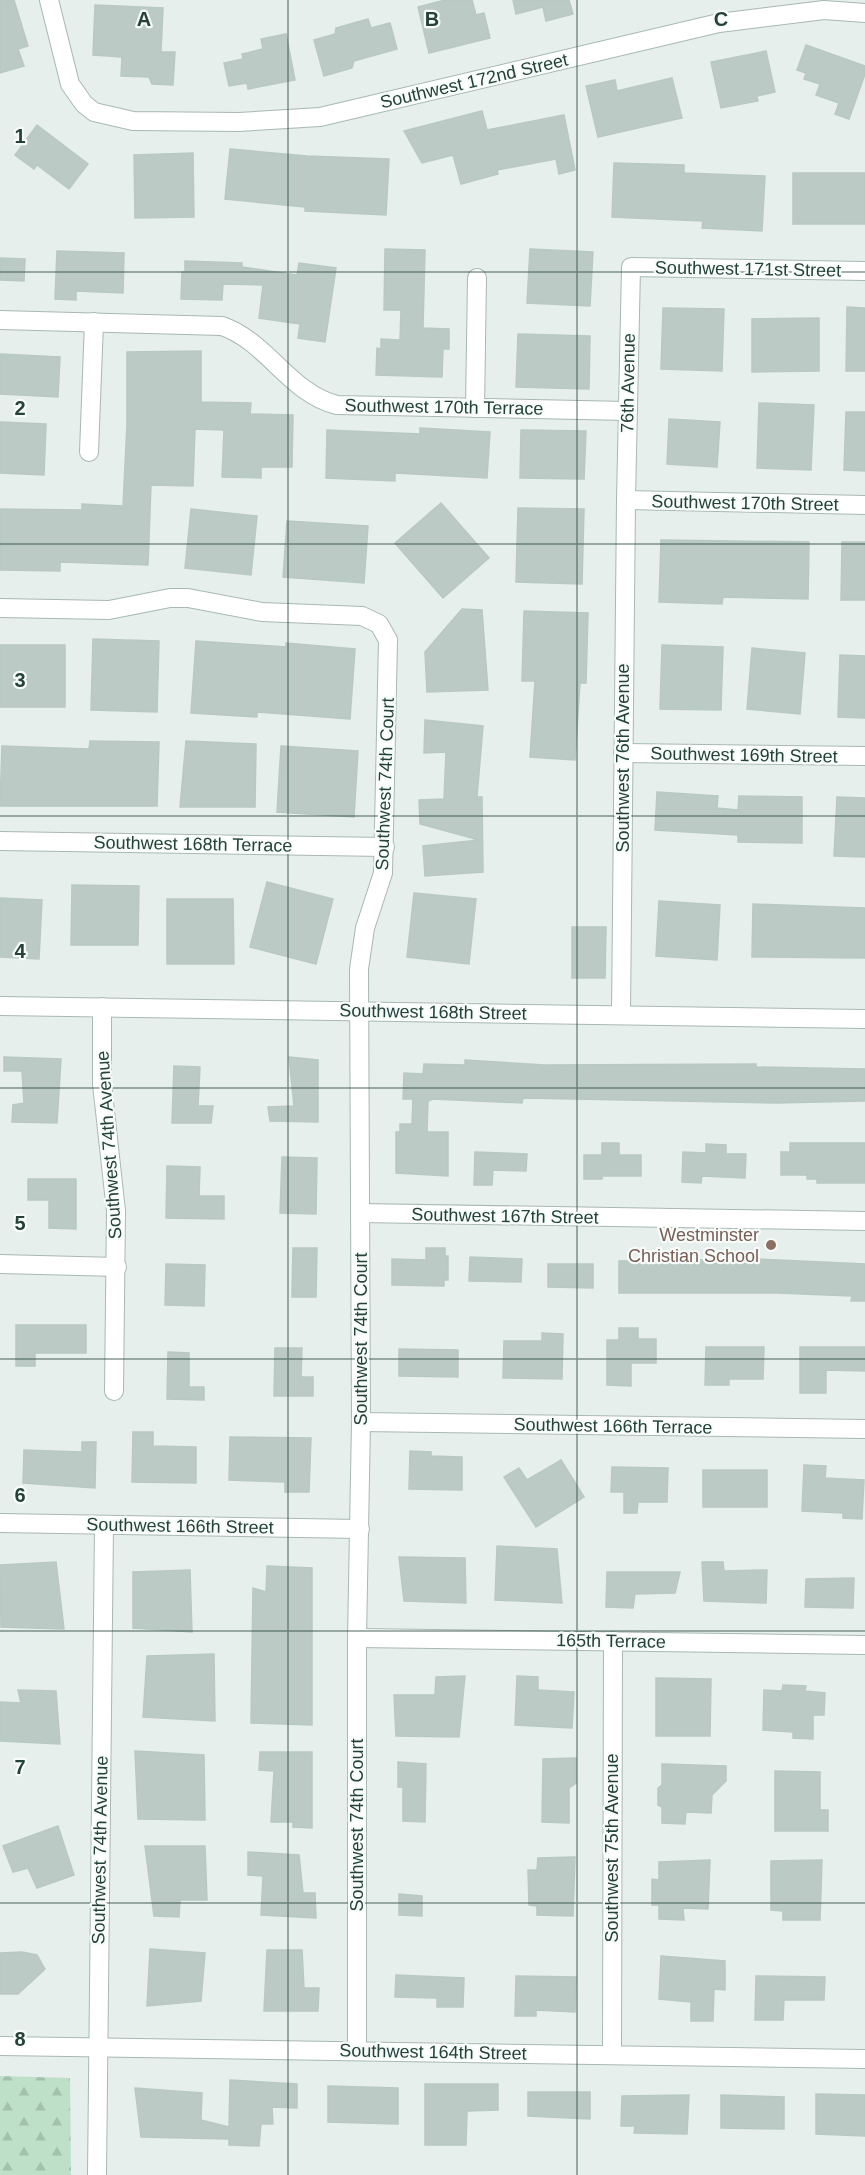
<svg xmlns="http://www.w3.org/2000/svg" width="865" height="2175" viewBox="0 0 865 2175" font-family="Arial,sans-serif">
	<defs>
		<pattern id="forest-firs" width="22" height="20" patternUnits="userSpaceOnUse" patternTransform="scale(1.5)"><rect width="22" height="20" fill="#bfe0c8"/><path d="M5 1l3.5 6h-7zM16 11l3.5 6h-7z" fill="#a4c1ad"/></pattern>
	</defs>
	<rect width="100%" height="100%" fill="#e6efeb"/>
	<!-- forest -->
	<path fill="url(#forest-firs)" d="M0 2076 70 2078 71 2175H0Z"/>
	<!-- building -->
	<g fill="#bbcac4" stroke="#b8c9c2" stroke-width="1.5">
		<path d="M0 0H14L28 46 18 49 24 66 0 73Z"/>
		<path d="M445 0H472L476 15 484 13 490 38 429 53 418 7Z"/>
		<path d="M513 0H569L573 14 546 21 543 7 516 14Z"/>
		<path d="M95 5 163 8 161 52H175L173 85 152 84 149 77 121 76 122 57 93 55Z"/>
		<path d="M368 19 371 28 390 23 397 49 354 61 352 68 324 76 314 40 335 34 336 28Z"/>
		<path d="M286 34 295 80 248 89 247 83 229 86 224 63 243 59 242 54 263 49 261 39Z"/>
		<path d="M806 45 865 66V74L849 119 835 114 839 103 816 95 820 84 804 79 806 73 797 70Z"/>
		<path d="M766 51 775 92 757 96 758 101 721 108 711 62Z"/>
		<path d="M672 78 682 118 598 137 586 86 615 80 617 91Z"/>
		<path d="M482 111 487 130 564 115 575 170 559 174 556 159 497 170 498 174 461 184 453 155 422 163 404 131Z"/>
		<path d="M37 125 88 164 69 189 37 165 34 169 15 155Z"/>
		<path d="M230 149 307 156 389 159 386 215 305 211V207L225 199Z"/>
		<path d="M193 153 194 217 135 218 134 155Z"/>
		<path d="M614 163 684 165V173L765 176 762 231 702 228 703 221 612 217Z"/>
		<rect x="793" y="173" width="72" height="51"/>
		<path d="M385 249 425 250 423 328 449 329V349H443L442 377 376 375 377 348 381 349V339L400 340 401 310H384Z"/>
		<path d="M530 249 593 252 590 306 527 303Z"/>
		<path d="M57 251 124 253 123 293 76 291V300L55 299Z"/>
		<path d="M0 258 25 259 24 281 0 280Z"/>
		<path d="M185 261 242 263V267L297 275 299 263 336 268 325 342 298 338 300 324 259 318 263 285 223 284 222 300 181 299 182 272H185Z"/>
		<path d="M847 307 865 308V371H846Z"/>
		<path d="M663 308 724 309 722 371 661 369Z"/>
		<path d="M819 318V371L752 372V319Z"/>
		<path d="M518 334 590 336 589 389 516 387Z"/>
		<path d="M201 351V402L251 403 250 414 293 415 292 467H261V478L222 477 224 430 195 429 193 486 151 485 148 565 60 562V571L0 570V509L82 510V504L123 506 127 424V352Z"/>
		<path d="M0 354 60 357 58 397 0 394Z"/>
		<path d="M759 403 814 405 811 470 757 468Z"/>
		<path d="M846 412H865V471L844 470Z"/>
		<path d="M669 419 720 422 717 467 667 464Z"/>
		<path d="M0 422 46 424 44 475 0 473Z"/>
		<path d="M420 428 490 432 487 478 395 473V481L326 478 327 430 420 434Z"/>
		<path d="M521 430 586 431 584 479 520 478Z"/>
		<path d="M441 503 489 558 443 598 395 543Z"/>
		<path d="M518 508 584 509 582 584 516 582Z"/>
		<path d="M191 509 257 516 251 575 185 568Z"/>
		<path d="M287 521 368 526 364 583 283 577Z"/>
		<path d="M661 540 809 542 808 599 723 597 722 604 659 602Z"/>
		<path d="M842 542H865V600H841Z"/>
		<path d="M462 609 482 610 488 690 427 692 425 652Z"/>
		<path d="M524 611 588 613 586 683H580L575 760 530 757 535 681H522Z"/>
		<path d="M93 639 159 641 157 712 91 710Z"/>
		<path d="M196 641 286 647V643L355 649 350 719 257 712V717L191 713Z"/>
		<rect x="0" y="645" width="65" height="62"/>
		<path d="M662 645 723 647 721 710 660 709Z"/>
		<path d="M752 648 805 653 800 714 747 709Z"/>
		<path d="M840 655 865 656V718L838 717Z"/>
		<path d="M425 720 483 726 477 797H482L483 872 425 876 423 846 479 840 420 824 419 800 444 799 446 752 424 753Z"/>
		<path d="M90 741 159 742 157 806H0L2 746 89 749Z"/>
		<path d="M186 741 256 744 255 807H180Z"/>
		<path d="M281 746 358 751 354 817 277 812Z"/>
		<path d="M657 792 718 796 717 808 738 810 739 796 802 797V843L738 842V835L655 830Z"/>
		<path d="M837 797 865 798V857L834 856Z"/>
		<path d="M267 882 333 899 316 964 250 947Z"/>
		<path d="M72 885 139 886 138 945H71Z"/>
		<path d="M414 893 476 899 469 964 407 957Z"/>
		<path d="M0 898 42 900 39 959 0 957Z"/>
		<path d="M167 899H233L234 964H167Z"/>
		<path d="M659 901 720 905 717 960 656 956Z"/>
		<path d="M753 904 865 908V958L752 957Z"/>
		<path d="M572 927H606L605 978H572Z"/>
		<path d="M4 1057 61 1059 57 1123 12 1122 13 1105 24 1103 22 1071H4Z"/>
		<path d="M289 1057 318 1060V1122L270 1121 268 1107 294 1106Z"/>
		<path d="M465 1060 544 1065 756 1064V1067L865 1069V1101L776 1103 523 1098 522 1103 433 1099 428 1101 427 1132H448V1176L396 1173V1132H400V1124H412L413 1099H403L404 1073 423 1074 424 1064 465 1065Z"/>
		<path d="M174 1066 200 1067 198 1106H213L211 1123H172Z"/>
		<path d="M602 1143H619V1155H641V1176H602V1179H584V1155H602Z"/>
		<path d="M790 1143H865V1183H817V1179H807V1175H781V1152H790Z"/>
		<path d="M706 1144 726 1145V1154H746L745 1178 702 1176 701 1183 682 1182 683 1152 706 1153Z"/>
		<path d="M475 1152 527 1154 526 1171 493 1170 492 1185H474Z"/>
		<path d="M282 1157 317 1158 316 1214 280 1213Z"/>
		<path d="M167 1166 200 1167 199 1196H224V1219L166 1218Z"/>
		<path d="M28 1179H76V1229L49 1228V1200H28Z"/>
		<path d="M293 1248H317L316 1297H292Z"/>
		<path d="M426 1248H445V1256H448V1280H444V1286L392 1285V1259L426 1260Z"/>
		<path d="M470 1257 522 1259 521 1282 469 1281Z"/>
		<path d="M758 1259 865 1264V1301H851L852 1296 777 1293H619V1261Z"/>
		<path d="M166 1264 205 1265 204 1306 165 1305Z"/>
		<path d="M548 1264H593V1288L548 1287Z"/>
		<path d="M16 1325H86V1353H35V1366H16Z"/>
		<path d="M619 1328H638V1339H656V1363H631V1386L607 1385V1340H619Z"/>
		<path d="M542 1333 563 1334 562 1379 503 1378 504 1341H542Z"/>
		<path d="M706 1347H764L763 1379H729V1385H705Z"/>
		<path d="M800 1347H865V1371L826 1370V1393H800Z"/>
		<path d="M275 1348H302L301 1377H313V1396H274Z"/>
		<path d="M399 1349 458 1350V1377L399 1376Z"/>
		<path d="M168 1352 189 1353V1387H204V1400L167 1399Z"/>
		<path d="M133 1432H153V1446L196 1447V1483L132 1482Z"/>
		<path d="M230 1437 311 1438 309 1492H285V1482L229 1480Z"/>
		<path d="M82 1442H96L95 1488 23 1483 24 1450 82 1452Z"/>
		<path d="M410 1451 431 1452V1456L462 1457V1490L409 1489Z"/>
		<path d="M561 1460 584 1497 536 1527 504 1477 519 1468 527 1480Z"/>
		<path d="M804 1465 826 1466 825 1478 864 1480 862 1519 843 1518V1513L802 1511Z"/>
		<path d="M612 1467 668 1468 667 1502H638L637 1513H624V1492H611Z"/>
		<rect x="703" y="1470" width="64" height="37"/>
		<path d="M497 1546 557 1549 562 1603 495 1600Z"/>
		<path d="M399 1557 465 1558 466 1603 404 1601Z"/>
		<path d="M56 1562 64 1629 1 1627 0 1565Z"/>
		<path d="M702 1562H723L724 1571 767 1570 766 1603 704 1601Z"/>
		<path d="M267 1566 312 1568V1725L251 1723 253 1588 266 1592Z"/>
		<path d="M190 1570 192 1632 133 1628V1572Z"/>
		<path d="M607 1572H680L675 1593 635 1594 633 1608 606 1607Z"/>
		<path d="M854 1578 853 1608 805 1607 806 1579Z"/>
		<path d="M214 1654 215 1721 143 1717 147 1656Z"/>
		<path d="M465 1676 459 1737 396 1736 394 1695H435L436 1677Z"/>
		<path d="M517 1676 538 1677V1690L574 1692 572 1728 515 1725Z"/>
		<path d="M656 1678 711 1679 710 1736H656Z"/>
		<path d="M783 1685 806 1686 805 1691 825 1693 824 1715H813V1739L793 1738V1732L763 1730 764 1690 782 1691Z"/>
		<path d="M18 1690 56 1691 60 1744 0 1741V1702L21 1703Z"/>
		<path d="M135 1751 204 1755 205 1820 138 1819Z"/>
		<path d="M260 1752H312V1828L293 1827V1822H271L274 1771 259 1770Z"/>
		<path d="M576 1758V1783L569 1788V1823L542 1822 543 1759Z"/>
		<path d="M398 1762 426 1764 425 1822 403 1821V1787H398Z"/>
		<path d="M662 1764 726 1766V1781L712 1795 711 1813 686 1812 685 1824 662 1823V1807L658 1805V1788L662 1785Z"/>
		<path d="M775 1771 820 1772V1810H828V1831H775Z"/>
		<path d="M58 1826 74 1875 37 1888 28 1868 13 1872 3 1846Z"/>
		<path d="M145 1846H205L207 1900H180L179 1917 154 1916Z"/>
		<path d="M248 1852 299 1855 303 1893H315L316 1918 261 1915 263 1876 248 1875Z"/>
		<path d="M575 1857 573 1916 537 1915V1906L529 1905 528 1870H537L538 1858Z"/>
		<path d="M710 1860 708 1909 683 1908 684 1920 659 1919V1905H652V1879L659 1880V1862Z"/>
		<path d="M822 1860 820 1920H783V1911L771 1910V1861Z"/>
		<path d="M399 1894 422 1896V1916L399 1915Z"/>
		<path d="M150 1949 205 1953 201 2001 147 2006Z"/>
		<path d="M267 1950H302L304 1988H319L318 2011H264Z"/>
		<path d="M22 1952 37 1955 45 1969 18 1994H0V1953Z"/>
		<path d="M661 1956 725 1961V1990L714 1989 713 2021H691V2002L659 1999Z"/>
		<path d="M396 1975 464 1978 463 2007H437V1998L395 1997Z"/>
		<path d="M516 1976 576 1977 575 2012 536 2010V2016H515Z"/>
		<path d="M756 1976 825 1977 824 2000H784L783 2020H755Z"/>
		<path d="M230 2080 297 2084V2108L272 2107 273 2124H261L259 2146 229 2145V2139L141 2137 135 2088 202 2093 201 2120 229 2127Z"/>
		<path d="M425 2084H498V2110L467 2111 466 2145H425Z"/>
		<path d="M328 2086 398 2088V2124L328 2122Z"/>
		<path d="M528 2092H590V2119L528 2116Z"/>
		<path d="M816 2094 865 2095V2136L816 2134Z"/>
		<path d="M689 2095 687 2134 634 2133 635 2126H621L622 2096Z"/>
		<path d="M721 2095 784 2097V2129L721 2128Z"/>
	</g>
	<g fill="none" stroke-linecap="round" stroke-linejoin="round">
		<!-- minor casing -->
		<g stroke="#a8b8b2" stroke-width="20">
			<g id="minor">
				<path d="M49 0 70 84 84 104 94 112 133 121 239 122 320 117 719 23 824 10 865 13"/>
				<path d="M0 320 222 326C268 342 289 393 337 405L628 411"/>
				<path d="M475 408 477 278"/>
				<path d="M89 452 94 322"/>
				<path d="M626 500 865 505"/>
				<path d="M0 608 109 610 170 598H188L262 612 362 616 379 624 388 640 383 873 365 928 359 969 361 1422 357 1638V2051"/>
				<path d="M623 753 865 756"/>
				<path d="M0 841 385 847"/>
				<path d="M0 1006 865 1019"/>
				<path d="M102 1007V1084L116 1211 114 1391"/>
				<path d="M621 1015 626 500 631 267 865 271"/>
				<path d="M360 1213 865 1221"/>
				<path d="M0 1264 117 1267"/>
				<path d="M361 1422 865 1429"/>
				<path d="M0 1523 360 1529"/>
				<path d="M357 1638 865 1645"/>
				<path d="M0 2046 865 2059"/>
				<path d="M612 2055 613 1641"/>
				<path d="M97 2175 104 1526"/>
			</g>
		</g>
		<!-- minor -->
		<use href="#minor" stroke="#fff" stroke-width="18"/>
	</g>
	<!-- grid -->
	<path fill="none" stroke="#24423a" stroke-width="1.5" stroke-opacity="0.55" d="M288 0V2175M577 0V2175M0 272H865M0 544H865M0 816H865M0 1088H865M0 1359H865M0 1631H865M0 1903H865"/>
	<!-- markers -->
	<circle fill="#8d6e63" stroke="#f7fbf9" stroke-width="2" cx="771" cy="1245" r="6"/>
	<g text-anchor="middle" stroke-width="4.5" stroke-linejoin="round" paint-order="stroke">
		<!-- street labels -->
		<g font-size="18" fill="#24423a" stroke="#f7fbf9">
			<text transform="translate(474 81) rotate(-13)" y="6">Southwest 172nd Street</text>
			<text transform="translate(748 269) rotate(1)" y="6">Southwest 171st Street</text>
			<text transform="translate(628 383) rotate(-89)" y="6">76th Avenue</text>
			<text transform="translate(444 407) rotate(1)" y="6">Southwest 170th Terrace</text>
			<text transform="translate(745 503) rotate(1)" y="6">Southwest 170th Street</text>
			<text transform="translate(744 755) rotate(1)" y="6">Southwest 169th Street</text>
			<text transform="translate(623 758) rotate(-90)" y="6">Southwest 76th Avenue</text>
			<text transform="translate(385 784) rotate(-88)" y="6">Southwest 74th Court</text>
			<text transform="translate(193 844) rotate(1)" y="6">Southwest 168th Terrace</text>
			<text transform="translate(433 1012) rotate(1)" y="6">Southwest 168th Street</text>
			<text transform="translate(109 1145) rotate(-94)" y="6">Southwest 74th Avenue</text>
			<text transform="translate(505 1216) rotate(1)" y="6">Southwest 167th Street</text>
			<text transform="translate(361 1339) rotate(-90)" y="6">Southwest 74th Court</text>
			<text transform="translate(613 1426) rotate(1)" y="6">Southwest 166th Terrace</text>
			<text transform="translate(180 1526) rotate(1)" y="6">Southwest 166th Street</text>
			<text transform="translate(611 1641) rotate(1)" y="6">165th Terrace</text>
			<text transform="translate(357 1825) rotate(-90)" y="6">Southwest 74th Court</text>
			<text transform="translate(612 1848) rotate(-90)" y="6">Southwest 75th Avenue</text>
			<text transform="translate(100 1850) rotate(-89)" y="6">Southwest 74th Avenue</text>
			<text transform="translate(433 2052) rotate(1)" y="6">Southwest 164th Street</text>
		</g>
		<!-- education labels -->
		<g font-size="18" fill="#785e54" stroke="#f7fbf9" text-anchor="end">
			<text x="759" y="1241">Westminster<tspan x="759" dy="21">Christian School</tspan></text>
		</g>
	</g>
	<g font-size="20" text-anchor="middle" font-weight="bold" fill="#24423a" stroke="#f7fbf9" stroke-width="4.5" stroke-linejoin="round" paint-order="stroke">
		<text x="144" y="26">A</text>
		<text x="432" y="26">B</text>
		<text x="721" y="26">C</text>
		<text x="20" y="143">1</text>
		<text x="20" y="415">2</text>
		<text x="20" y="687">3</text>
		<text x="20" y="958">4</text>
		<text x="20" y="1230">5</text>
		<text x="20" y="1502">6</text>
		<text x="20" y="1774">7</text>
		<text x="20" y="2046">8</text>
	</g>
</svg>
